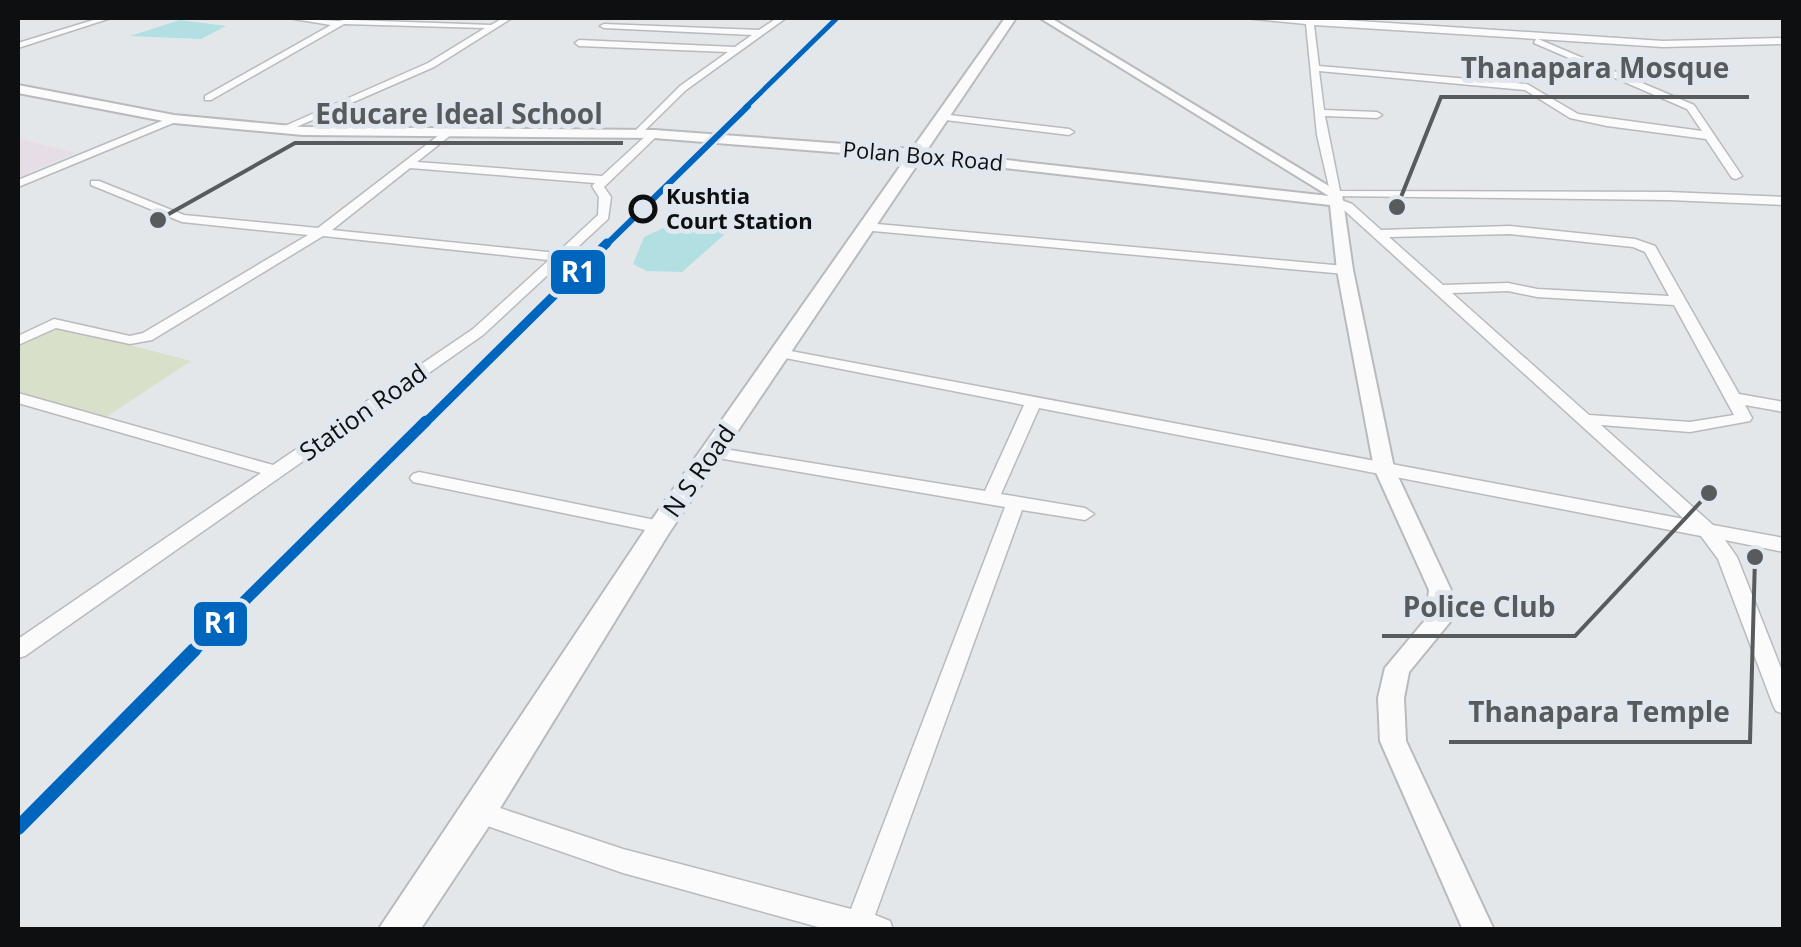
<svg xmlns="http://www.w3.org/2000/svg" width="1801" height="947" viewBox="0 0 1801 947" font-family="'Open Sans',sans-serif">
	<rect width="100%" height="100%" fill="#e4e7ea"/>
	<!-- education -->
	<path fill="#e7dde7" d="M18 138 75 153 18 177Z"/>
	<!-- green -->
	<path fill="#d8e0c9" d="M53 325 191 361 106 417 18 392V345Z"/>
	<!-- water -->
	<g fill="#b2dfe2">
		<path d="M180 20 226 26 201 39 130 36Z"/>
		<path d="M691 215 734 226 682 272 647 271 633 264 644 237Z"/>
	</g>
	<g fill="none" stroke-linecap="round" stroke-linejoin="round">
		<!-- minor casing -->
		<g stroke="#b8babd" stroke-width="3">
			<g id="minor">
				<path d="M100 18H111L18 48V43Z"/>
				<path d="M288 18 339 21 353 18 352 20 491 25 503 18H512L434 67 287 131 278 129 428 63 485 28 344 24 211 100H205V96L331 25Z"/>
				<path d="M777 18H786L686 90 638 137 634 136V132L680 86 728 52 579 46 575 43 579 40 735 47 752 35 604 28 600 26 604 24 759 30Z"/>
				<path d="M1245 18H1313L1663 41 1784 38V44L1663 47 1538 39 1694 105 1742 176 1736 179 1732 178 1706 139 1607 126 1570 118 1525 90 1319 71 1324 110 1377 112 1382 115 1377 118 1325 116 1340 191 1669 192 1784 197V205L1669 200 1331 196 1317 135 1306 24ZM1314 25 1536 39 1534 43 1687 109 1702 131 1578 114 1527 84 1319 66Z"/>
				<path d="M941 114 1069 129 1074 132 1069 135 937 119 936 117Z"/>
				<path d="M174 116 179 119 178 121 18 187V180Z"/>
				<path d="M443 132 452 134 417 162 602 176 650 132 659 134 604 187 611 197 608 219 483 335 25 656 18 658V639L261 473 18 403V393L273 465 473 329 549 260 323 236 152 340 130 344 56 328 18 345V336L54 319 130 336 143 333 308 235 182 222 91 185V181H99L184 215 318 228ZM410 168 595 183 592 186 599 197 598 215 557 253 332 230Z"/>
				<path d="M1336 198 1352 204 1381 230 1510 226 1635 239 1655 246 1739 394 1784 402V412L1745 405 1752 418 1750 421 1690 432 1601 425 1713 525 1784 538V552L1725 540 1737 557 1784 676V714L1776 711 1773 705 1718 559 1701 536 1039 408 1001 494 1085 508 1094 514 1085 520 1022 510 875 915 890 921 893 930H829L623 873 470 820 467 812 470 804 479 801 623 849 851 909 1005 507 712 457 703 452 712 447 985 491 1024 405 775 356 773 353 780 349 1684 519 1344 210 1332 205V199ZM1510 234 1633 247 1645 252 1669 296 1537 289 1508 283 1443 285 1389 237ZM1508 291 1537 297 1674 305 1734 415 1690 422 1589 415 1452 293Z"/>
				<path d="M866 223 1345 266 1352 270 1345 274 862 230V224Z"/>
				<path d="M419 472 660 521 669 527 660 533 413 482 410 478 413 474Z"/>
			</g>
		</g>
		<!-- tertiary casing -->
		<g stroke="#b8babd" stroke-width="4">
			<path id="tertiary" d="M1040 18H1051L1342 194 1353 270 1394 468 1451 590 1450 622 1409 672 1404 698 1406 741 1494 930H1463L1380 741 1378 698 1385 668 1426 619 1429 590 1374 468 1337 270 1330 205 916 158 910 154 916 150 1329 196Z"/>
		</g>
		<!-- secondary casing -->
		<g stroke="#b8babd" stroke-width="4">
			<path id="secondary" d="M1005 18H1016L669 533 491 823 420 930H378L651 521 906 158 654 138 303 135 174 123 18 93V85L174 115 303 127 654 130 912 149Z"/>
		</g>
		<!-- minor -->
		<use href="#minor" fill="#fbfbfc" fill-rule="evenodd"/>
		<!-- tertiary -->
		<use href="#tertiary" fill="#fbfbfc" fill-rule="evenodd"/>
		<!-- secondary -->
		<use href="#secondary" fill="#fbfbfc" fill-rule="evenodd"/>
		<!-- rail-1-far4 casing -->
		<g stroke="#e0e7ee" stroke-width="9">
			<path id="rail-1-far4" d="M745 108 837 18"/>
		</g>
		<!-- rail-1-far3 casing -->
		<g stroke="#e0e7ee" stroke-width="11">
			<path id="rail-1-far3" d="M605 246 748 106"/>
		</g>
		<!-- rail-1-far2 casing -->
		<g stroke="#e0e7ee" stroke-width="15">
			<path id="rail-1-far2" d="M424 424 607 243"/>
		</g>
		<!-- rail-1-far1 casing -->
		<g stroke="#e0e7ee" stroke-width="19">
			<path id="rail-1-far1" d="M192 653 426 421"/>
		</g>
		<!-- rail-1 casing -->
		<g stroke="#e0e7ee" stroke-width="21">
			<path id="rail-1" d="M18 828 194 650"/>
		</g>
		<!-- rail-1-far4 -->
		<use href="#rail-1-far4" stroke="#0065bd" stroke-width="5"/>
		<!-- rail-1-far3 -->
		<use href="#rail-1-far3" stroke="#0065bd" stroke-width="6"/>
		<!-- rail-1-far2 -->
		<use href="#rail-1-far2" stroke="#0065bd" stroke-width="9"/>
		<!-- rail-1-far1 -->
		<use href="#rail-1-far1" stroke="#0065bd" stroke-width="11"/>
		<!-- rail-1 -->
		<use href="#rail-1" stroke="#0065bd" stroke-width="14"/>
	</g>
	<!-- markers -->
	<circle fill="#e0e7ee" stroke="#0d0f11" stroke-width="5" cx="643" cy="209" r="12"/>
	<g text-anchor="middle" stroke-width="10" stroke-linejoin="round" paint-order="stroke">
		<!-- far-street labels -->
		<g font-size="22" fill="#0d0f11" stroke="#e0e7ee">
			<text transform="translate(923 156) rotate(5)" y="8">Polan Box Road</text>
		</g>
		<!-- far-stop labels -->
		<g font-size="22" font-weight="bold" fill="#0d0f11" stroke="#e0e7ee" text-anchor="start">
			<text x="666" y="204">Kushtia<tspan x="666" dy="25">Court Station</tspan></text>
		</g>
		<!-- street labels -->
		<g font-size="25" fill="#0d0f11" stroke="#e0e7ee">
			<text transform="translate(363 412) rotate(-35)" y="9">Station Road</text>
			<text transform="translate(699 471) rotate(-55)" y="9">N S Road</text>
		</g>
	</g>
	<!-- callouts -->
	<path fill="none" stroke="#585b5d" stroke-width="4" d="M1397 207L1441 97H1749M158 220L295 143H623M1709 493L1575 636H1382M1755 557L1750 742H1449"/>
	<g fill="#585b5d" stroke="#e0e7ee" stroke-width="4">
		<circle cx="1397" cy="207" r="10"/>
		<circle cx="158" cy="220" r="10"/>
		<circle cx="1709" cy="493" r="10"/>
		<circle cx="1755" cy="557" r="10"/>
	</g>
	<g font-size="28" text-anchor="middle" font-weight="bold" fill="#585b5d" stroke="#e0e7ee" stroke-width="10" stroke-linejoin="round" paint-order="stroke">
		<text x="1595" y="78">Thanapara Mosque</text>
		<text x="459" y="124">Educare Ideal School</text>
		<text x="1479" y="617">Police Club</text>
		<text x="1599" y="722">Thanapara Temple</text>
	</g>
	<g stroke="#e0e7ee" stroke-width="4">
		<rect x="549" y="248" width="58" height="48" rx="10" fill="#0065bd"/>
		<rect x="192" y="600" width="57" height="48" rx="10" fill="#0065bd"/>
	</g>
	<g font-size="28" text-anchor="middle" font-weight="bold" fill="#fff">
		<text x="578" y="282">R1</text>
		<text x="221" y="633">R1</text>
	</g>
	<!-- border -->
	<rect width="1801" height="947" fill="none" stroke="#0d0f11" stroke-width="40"/>
</svg>
